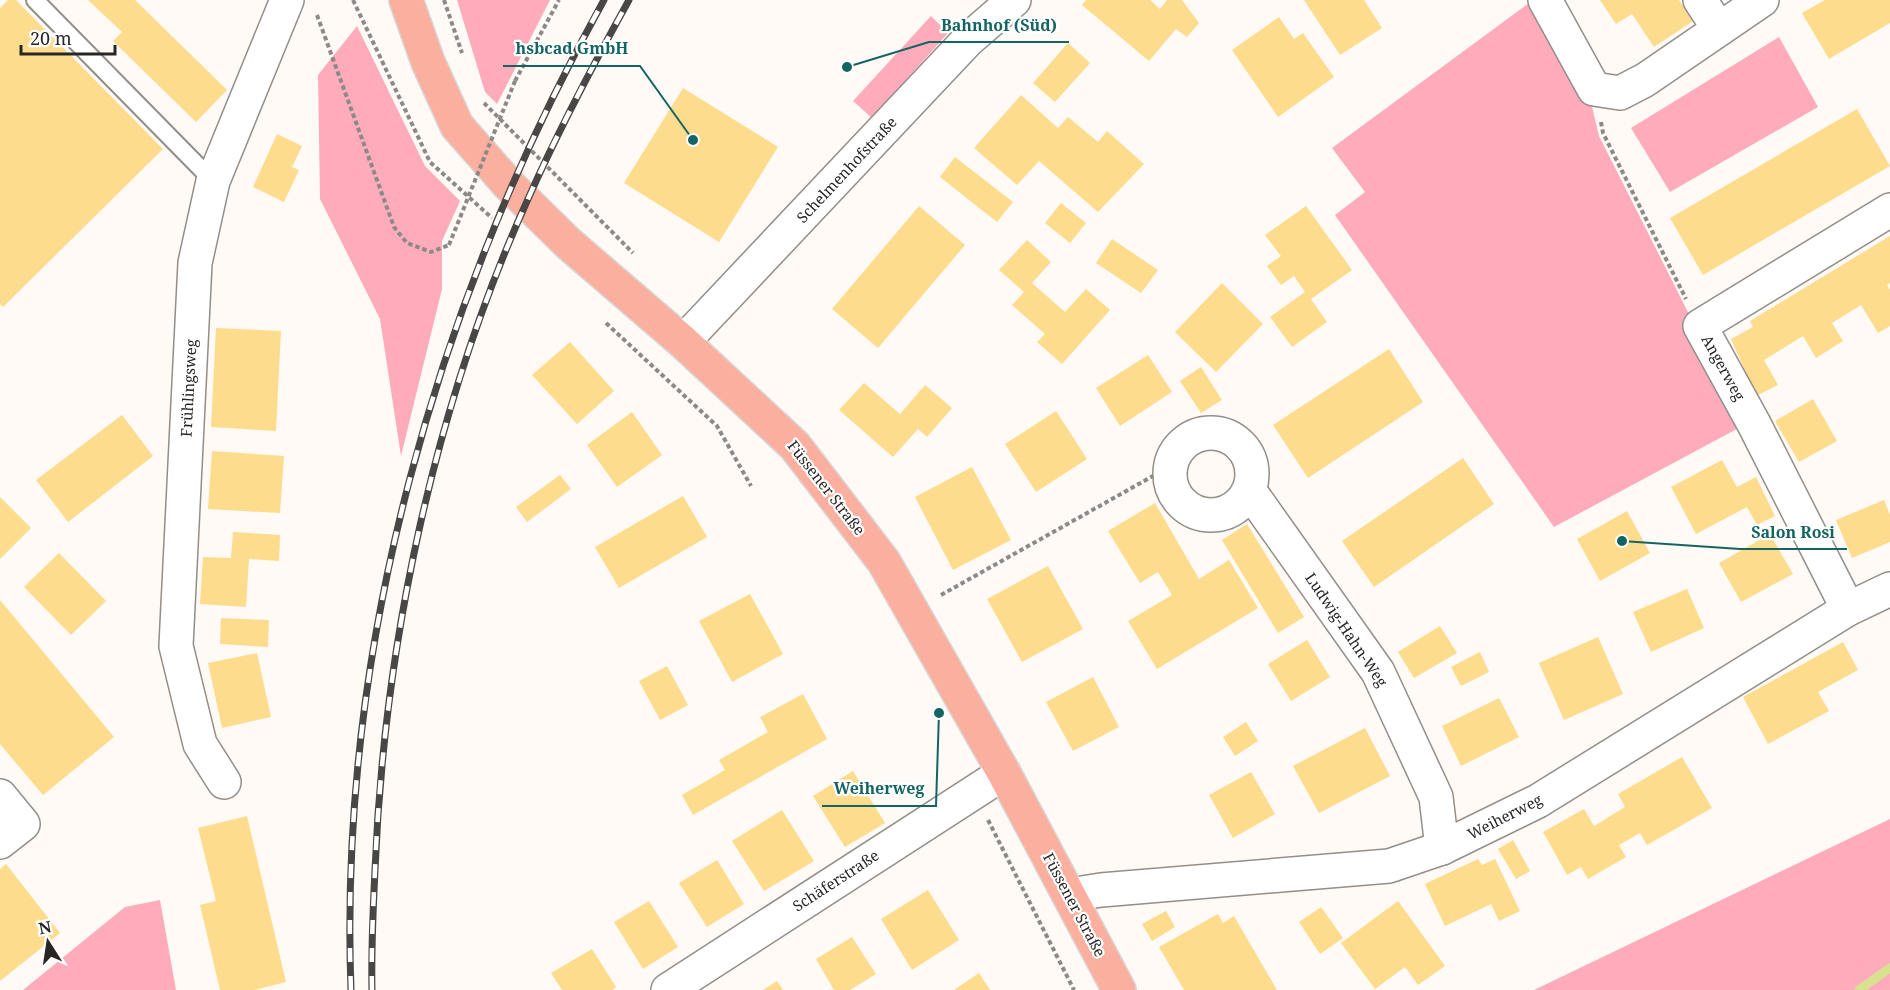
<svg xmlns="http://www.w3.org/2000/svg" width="1890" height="990" viewBox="0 0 1890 990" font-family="'Noto Serif',serif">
	<rect width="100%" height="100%" fill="#fffaf6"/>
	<!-- green -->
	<g fill="#feacbc">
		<path d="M457 0H550L497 104 485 92Z"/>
		<path d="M1533 0 1588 90 1599 136 1697 330 1748 423 1554 527 1335 215 1365 192 1332 148Z"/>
		<path d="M931 16 948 33 872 118 853 101Z"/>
		<path d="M357 26 425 166 460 201 442 241V289L401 456 380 319 320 199 318 75Z"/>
		<path d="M1779 37 1818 107 1670 192 1631 128Z"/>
		<path d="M1890 819V990H1534Z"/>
		<path d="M160 900 176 990H23L125 907Z"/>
	</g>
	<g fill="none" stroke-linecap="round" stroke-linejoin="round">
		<!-- stream -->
		<path stroke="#d7e190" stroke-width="9" d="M1859 990 1890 968"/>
	</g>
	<!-- building -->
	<g fill="#fedc8d">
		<path d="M8 0H16L163 149 3 307 0 304V8Z"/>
		<path d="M88 0H135L227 90 196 122 113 41 122 32Z"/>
		<path d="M1086 0H1150L1160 9 1167 0H1182L1199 23 1187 37 1176 29 1149 61 1082 5Z"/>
		<path d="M1304 0H1364L1382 28 1340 55Z"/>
		<path d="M1600 0H1679L1693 21 1654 47 1632 14 1616 24Z"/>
		<path d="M1825 0H1890V23L1829 59 1802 13Z"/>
		<path d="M1279 17 1294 39 1303 33 1334 77 1278 117 1232 50Z"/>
		<path d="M1068 43 1090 63 1055 102 1033 83Z"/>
		<path d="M683 88 778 147 719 242 624 183Z"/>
		<path d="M1021 95 1058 128 1068 117 1098 142 1107 131 1144 164 1098 212 1039 161 1017 185 974 148Z"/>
		<path d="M1857 109 1890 166 1703 275 1670 218Z"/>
		<path d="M277 134 302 146 292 167 299 170 284 202 253 187Z"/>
		<path d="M955 157 1013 202 997 222 940 177Z"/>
		<path d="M1061 203 1086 223 1070 243 1045 223Z"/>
		<path d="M919 206 965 245 878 348 832 309Z"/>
		<path d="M1306 206 1352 270 1311 299 1327 322 1292 347 1270 317 1305 292 1294 276 1281 285 1267 266 1281 256 1265 235Z"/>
		<path d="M1890 236V283L1887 285 1890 290V326L1878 333 1861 305 1832 323 1843 341 1816 358 1803 336 1764 360 1778 385 1756 396 1731 339 1753 327 1750 321Z"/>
		<path d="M1112 239 1158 270 1141 293 1096 263Z"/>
		<path d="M1027 240 1051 262 1032 283 1065 312 1086 289 1110 310 1062 364 1037 342 1045 334 1012 305 1024 292 999 270Z"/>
		<path d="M1222 283 1263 324 1216 372 1175 332Z"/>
		<path d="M216 328 281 331 276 431 211 427Z"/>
		<path d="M570 342 614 391 577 424 532 375Z"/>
		<path d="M1389 349 1423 402 1308 478 1273 425Z"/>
		<path d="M1148 355 1172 392 1120 426 1096 388Z"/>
		<path d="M1201 367 1222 400 1201 413 1180 381Z"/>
		<path d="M864 383 900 414 925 385 952 408 927 437 918 429 893 457 839 410Z"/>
		<path d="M1813 399 1837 441 1799 462 1775 421Z"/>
		<path d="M1056 411 1087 459 1036 492 1005 444Z"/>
		<path d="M632 412 662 455 617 487 587 445Z"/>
		<path d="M122 415 153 456 68 522 36 480Z"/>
		<path d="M212 451 284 456 280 513 208 509Z"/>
		<path d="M1463 458 1494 504 1374 587 1342 541Z"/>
		<path d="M1722 460 1737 487 1756 477 1775 516 1757 525 1747 507 1696 534 1671 487Z"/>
		<path d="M972 467 1011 540 953 570 915 497Z"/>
		<path d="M560 475 571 489 527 522 516 507Z"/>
		<path d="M683 496 707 537 619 588 595 547Z"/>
		<path d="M0 497 31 528 0 559Z"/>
		<path d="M1884 500 1890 515V542L1852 558 1836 520Z"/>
		<path d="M1155 503 1199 579 1229 560 1258 608 1157 669 1128 621 1172 595 1158 572 1140 583 1108 531Z"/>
		<path d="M1627 511 1650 553 1600 581 1577 539Z"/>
		<path d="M1247 524 1304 617 1278 633 1222 540Z"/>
		<path d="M233 532 280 535 279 561 249 559 246 607 200 604 203 557 231 558Z"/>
		<path d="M1770 534 1793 574 1741 602 1719 563Z"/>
		<path d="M59 553 106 601 71 635 24 587Z"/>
		<path d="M1048 566 1083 629 1022 662 987 599Z"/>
		<path d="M1687 589 1704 628 1651 652 1633 612Z"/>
		<path d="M750 594 783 654 732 682 699 621Z"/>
		<path d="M0 600 114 737 43 795 0 744Z"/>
		<path d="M221 618 269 620 268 647 220 644Z"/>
		<path d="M1440 626 1457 653 1414 678 1398 652Z"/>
		<path d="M1598 637 1623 694 1564 720 1539 663Z"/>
		<path d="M1307 640 1330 677 1291 701 1268 664Z"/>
		<path d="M1843 642 1858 670 1818 692 1829 711 1768 744 1743 697Z"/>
		<path d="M1480 652 1489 672 1461 686 1451 667Z"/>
		<path d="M257 653 271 717 222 728 208 663Z"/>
		<path d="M667 666 688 705 660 720 639 681Z"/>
		<path d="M1093 677 1119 727 1073 751 1046 702Z"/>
		<path d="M803 694 827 739 693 815 682 795 725 770 719 760 768 732 760 717Z"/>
		<path d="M1499 698 1519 737 1461 766 1442 726Z"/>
		<path d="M1246 722 1258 741 1235 756 1223 737Z"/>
		<path d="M1365 728 1390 776 1319 813 1293 766Z"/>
		<path d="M1682 757 1712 808 1647 845 1640 833 1619 845 1626 857 1588 879 1581 867 1567 875 1543 832 1584 809 1594 826 1625 807 1618 794Z"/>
		<path d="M853 771 885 823 845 847 813 796Z"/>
		<path d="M1251 772 1275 814 1233 838 1209 795Z"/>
		<path d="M782 810 814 861 764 891 732 841Z"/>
		<path d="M247 816 286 982 254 990H220L200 905 216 901 198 828Z"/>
		<path d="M1513 840 1530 871 1516 879 1498 849Z"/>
		<path d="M1478 859 1482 865 1495 859 1520 911 1499 921 1491 904 1445 926 1425 884Z"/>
		<path d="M717 860 744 904 707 927 679 883Z"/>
		<path d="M6 864 60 933 0 981V869Z"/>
		<path d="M928 890 959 940 912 970 881 919Z"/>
		<path d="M649 901 678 947 643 969 614 922Z"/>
		<path d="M1398 901 1445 966 1418 985 1405 967 1375 989 1341 943Z"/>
		<path d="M1321 907 1343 938 1320 954 1299 922Z"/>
		<path d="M1166 911 1175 927 1152 941 1142 924Z"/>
		<path d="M1218 914 1223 923 1234 916 1277 990H1184L1159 947Z"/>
		<path d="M852 937 876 974 850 990H834L816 959Z"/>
		<path d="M592 949 616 987 612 990H562L551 973Z"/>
		<path d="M979 973 990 990H954Z"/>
		<path d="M777 981 783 990H763Z"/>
	</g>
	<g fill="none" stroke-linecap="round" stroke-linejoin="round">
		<!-- lane casing -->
		<g stroke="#938e8a" stroke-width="20">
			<path id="lane" d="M35 0 213 181"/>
		</g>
		<!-- street casing -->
		<g stroke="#938e8a" stroke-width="36">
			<g id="street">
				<path d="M1545 0 1594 89 1620 93 1645 80 1762 0"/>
				<path d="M1700 0 1719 29"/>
				<path d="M683 342 968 40 1014 0"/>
				<circle cx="1211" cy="474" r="41"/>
				<path d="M1249 490 1378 672 1436 797 1442 848"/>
				<path d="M1848 609 1754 424 1700 326 1890 210"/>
				<path d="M224 782 200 744 176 646 195 263 213 181 287 0"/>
				<path d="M0 796 23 824 0 842"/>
				<path d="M1069 895 1101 890 1389 866 1442 848 1538 801 1848 609 1890 589"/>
				<path d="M668 990 1004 773"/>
			</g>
		</g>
		<!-- primary casing -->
		<g stroke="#d8d8d8" stroke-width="36">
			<path id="primary" d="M406 0 428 62 457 126 509 185 568 243 683 342 795 446 884 562 1004 773 1119 990"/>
		</g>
		<!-- path -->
		<g stroke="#8d8987" stroke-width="4" stroke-dasharray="4.5 3" stroke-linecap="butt">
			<path d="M353 0 430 162 492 218"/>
			<path d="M444 0 462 53"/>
			<path d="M317 15 394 227 407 243 431 252 449 245"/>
			<path d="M515 81 559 0"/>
			<path d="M484 103 633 253"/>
			<path d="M1601 122 1603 133 1686 299"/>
			<path d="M606 323 717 426 751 486"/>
			<path d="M941 595 1169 467"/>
			<path d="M988 820 1074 990"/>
		</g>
		<!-- lane -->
		<use href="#lane" stroke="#fff" stroke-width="16"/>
		<!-- street -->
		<use href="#street" stroke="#fff" stroke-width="33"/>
		<!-- primary -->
		<use href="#primary" stroke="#fbaf9e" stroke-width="33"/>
		<!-- rail casing -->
		<g stroke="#494745" stroke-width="7">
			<g id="rail">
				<path d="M351 990C338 645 437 300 604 0"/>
				<path d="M372 990C371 950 373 910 375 870 384 644 434 406 528 199 558 131 593 65 629 0"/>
			</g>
		</g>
		<!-- rail -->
		<use href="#rail" stroke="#fff" stroke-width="4.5" stroke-dasharray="14" stroke-linecap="butt"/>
		<!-- path-bridge -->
		<path stroke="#8d8987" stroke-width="4" stroke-dasharray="4.5 3" stroke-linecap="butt" d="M449 245 515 81"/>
	</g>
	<g text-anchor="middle" stroke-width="4.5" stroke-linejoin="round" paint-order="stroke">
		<!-- street labels -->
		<g font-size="15" fill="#282625" stroke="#fff">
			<text transform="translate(847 170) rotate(-47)" y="5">Schelmenhofstraße</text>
			<text transform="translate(1723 368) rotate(61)" y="5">Angerweg</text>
			<text transform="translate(189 388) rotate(-87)" y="5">Frühlingsweg</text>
			<text transform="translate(826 488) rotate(52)" y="5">Füssener Straße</text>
			<text transform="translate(1346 630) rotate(56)" y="5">Ludwig-Hahn-Weg</text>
			<text transform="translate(1505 817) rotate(-27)" y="5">Weiherweg</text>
			<text transform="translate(836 881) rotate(-33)" y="5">Schäferstraße</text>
			<text transform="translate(1074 905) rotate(62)" y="5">Füssener Straße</text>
		</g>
	</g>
	<!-- callouts -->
	<path fill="none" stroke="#156464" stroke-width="2" d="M847 67L929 42H1069M693 140L640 66H503M1622 541L1740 549H1847M939 713L936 806H822"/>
	<g fill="#156464" stroke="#fff" stroke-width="2">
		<circle cx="847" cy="67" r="6"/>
		<circle cx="693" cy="140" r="6"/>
		<circle cx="1622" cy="541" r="6"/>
		<circle cx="939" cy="713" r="6"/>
	</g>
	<g font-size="16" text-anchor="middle" font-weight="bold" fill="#156464" stroke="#fff" stroke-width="4.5" stroke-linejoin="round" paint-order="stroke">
		<text x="999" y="31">Bahnhof (Süd)</text>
		<text x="572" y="54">hsbcad GmbH</text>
		<text x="1793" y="538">Salon Rosi</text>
		<text x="879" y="794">Weiherweg</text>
	</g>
	<!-- north arrow -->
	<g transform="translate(48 942) rotate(348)" stroke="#ffffff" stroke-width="4.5" paint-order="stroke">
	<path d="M0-4.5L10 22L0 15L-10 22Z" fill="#282625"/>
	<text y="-9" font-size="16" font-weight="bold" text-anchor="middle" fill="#282625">N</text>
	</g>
	<!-- scale -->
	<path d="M21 45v9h94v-9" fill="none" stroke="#282625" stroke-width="3"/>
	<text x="30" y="45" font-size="18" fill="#282625" stroke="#ffffff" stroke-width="4.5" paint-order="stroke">20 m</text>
</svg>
